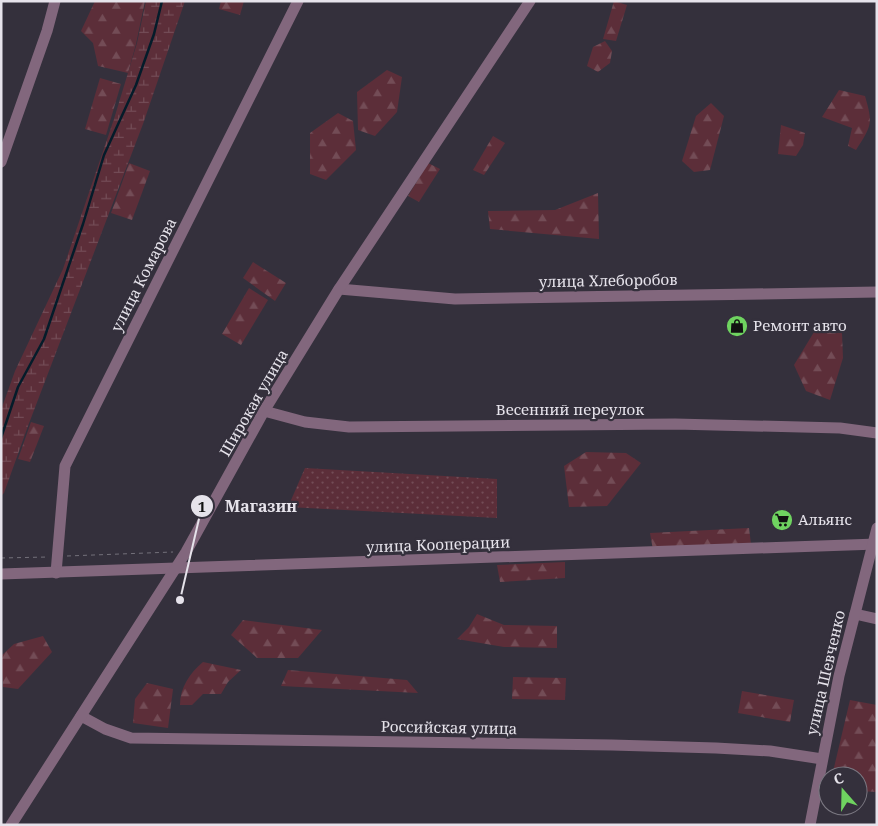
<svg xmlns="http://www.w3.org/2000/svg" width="878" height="826" viewBox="0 0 878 826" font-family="'Noto Serif',serif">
	<defs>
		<pattern id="forest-firs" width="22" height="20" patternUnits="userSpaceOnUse" patternTransform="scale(1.25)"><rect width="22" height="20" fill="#5c2e39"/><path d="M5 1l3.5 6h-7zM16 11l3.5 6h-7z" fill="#734c56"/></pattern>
		<pattern id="wetland-marsh" width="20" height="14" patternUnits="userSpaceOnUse" patternTransform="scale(1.25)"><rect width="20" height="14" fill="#5c2e39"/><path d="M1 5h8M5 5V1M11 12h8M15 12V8" fill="none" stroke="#734c56"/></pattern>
		<pattern id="garden-dots" width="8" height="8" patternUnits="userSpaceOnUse" patternTransform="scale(1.25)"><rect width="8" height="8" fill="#5c2e39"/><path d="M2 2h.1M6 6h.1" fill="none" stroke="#734c56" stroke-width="1.8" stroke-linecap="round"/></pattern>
	</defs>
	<rect width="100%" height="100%" fill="#34303c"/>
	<!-- forest -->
	<g fill="url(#forest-firs)">
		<path d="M95 1H145L136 44 128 73 98 66 93 43 81 31Z"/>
		<path d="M221 1H244L240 15 219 9Z"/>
		<path d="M614 1 627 5 616 41 603 39Z"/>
		<path d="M605 41 612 51 610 63 598 72 587 66 593 47Z"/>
		<path d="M387 70 402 77 397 112 375 136 358 130 357 92Z"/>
		<path d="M100 78 121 84 106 135 85 129Z"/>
		<path d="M839 90 865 96C873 124 872 125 856 150L848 146 852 128 822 117Z"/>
		<path d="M711 103 724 116 710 170 694 172 682 161 696 116Z"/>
		<path d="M338 113 353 121 356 150 326 180 310 174V133Z"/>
		<path d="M781 125 805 133 803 145 796 156 778 154Z"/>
		<path d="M493 136 505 143 484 175 473 170Z"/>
		<path d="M129 163 150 171 132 220 111 213Z"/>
		<path d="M428 163 440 169 419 202 408 196Z"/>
		<path d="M598 193 599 239 490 229 488 211 555 210Z"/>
		<path d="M253 262 286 283 275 301 243 278Z"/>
		<path d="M249 288 268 300 241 345 222 334Z"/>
		<path d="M814 332 842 333 843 358 830 400 806 391 794 365Z"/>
		<path d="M31 422 44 426 30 462 18 459Z"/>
		<path d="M586 452 626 453 641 463 607 506 569 507 564 466Z"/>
		<path d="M749 528 751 544 653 550 650 533Z"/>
		<path d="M565 562V578L500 582 497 565Z"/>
		<path d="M477 614 504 625 557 626V648L504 647 457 639 469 627Z"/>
		<path d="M243 620 322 630 298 658H257L231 635Z"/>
		<path d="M43 636 52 652 18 689 3 687 1 656 14 644Z"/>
		<path d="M203 662 241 670 228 682 221 694H203L192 705H180C180 687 190 673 203 662Z"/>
		<path d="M288 670 407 680 418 693 281 686Z"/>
		<path d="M513 677 566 678 565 700 512 699Z"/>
		<path d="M147 683 173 689 168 728 133 723 135 699Z"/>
		<path d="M742 691 794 700 790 722 738 713Z"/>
		<path d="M850 700 877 705V792L858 791V776H832Z"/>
	</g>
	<!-- wetland -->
	<path fill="url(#wetland-marsh)" d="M146 1H185L143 124 28 426 4 493 1 496V410L15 371 63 269 114 119 137 43Z"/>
	<!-- garden -->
	<path fill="url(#garden-dots)" d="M305 468 497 479V518L288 507Z"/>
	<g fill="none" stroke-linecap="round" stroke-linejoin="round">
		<!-- stream -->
		<path stroke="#041c2a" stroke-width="2.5" d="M1 438 18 387 44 339 83 224 104 155 136 85 154 34 162 1"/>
		<!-- path -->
		<g stroke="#73707a" stroke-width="1" stroke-dasharray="4 4" stroke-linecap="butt">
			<path d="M67 556 173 552"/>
			<path d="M1 558 48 557"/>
		</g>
		<!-- minor -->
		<g stroke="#82677d" stroke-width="11">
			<path d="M1 162 47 31 55 1"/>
			<path d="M339 289 455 299 877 292"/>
			<path d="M264 411 305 422 349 427 675 424 840 428 877 433"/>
			<path d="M56 573 65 466 298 1"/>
			<path d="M1 574 877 544"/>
			<path d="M855 614 877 619"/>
			<path d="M81 716 105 729 131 738 612 745 716 748 770 751 822 759"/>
			<path d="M11 825 186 552 264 411 339 289 530 1"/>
			<path d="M810 825 839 676 877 528"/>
		</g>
	</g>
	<!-- icons -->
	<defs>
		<g id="shop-disc" transform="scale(1.125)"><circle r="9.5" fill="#6fd360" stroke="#34303c"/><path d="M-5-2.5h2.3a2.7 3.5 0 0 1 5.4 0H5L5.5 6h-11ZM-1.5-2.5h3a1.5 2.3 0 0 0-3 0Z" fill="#111"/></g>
		<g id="supermarket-disc" transform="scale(1.125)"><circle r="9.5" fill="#6fd360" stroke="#34303c"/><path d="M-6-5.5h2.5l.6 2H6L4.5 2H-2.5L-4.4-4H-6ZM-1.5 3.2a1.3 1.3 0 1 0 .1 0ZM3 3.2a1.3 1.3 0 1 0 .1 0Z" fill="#111"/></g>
	</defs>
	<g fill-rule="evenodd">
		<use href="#shop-disc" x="737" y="326"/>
		<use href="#supermarket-disc" x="782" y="520"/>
	</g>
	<g text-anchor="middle" stroke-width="4.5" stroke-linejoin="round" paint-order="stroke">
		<!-- street labels -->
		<g font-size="15" fill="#e6e3eb" stroke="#34303c">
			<text transform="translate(144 275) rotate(-63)" y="5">улица Комарова</text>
			<text transform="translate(608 281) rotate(-1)" y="5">улица Хлеборобов</text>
			<text transform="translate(254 403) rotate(-60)" y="5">Широкая улица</text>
			<text x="570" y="415">Весенний переулок</text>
			<text transform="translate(438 545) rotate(-2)" y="5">улица Кооперации</text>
			<text transform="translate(826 673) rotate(-77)" y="5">улица Шевченко</text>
			<text transform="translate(449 728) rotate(1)" y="5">Российская улица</text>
		</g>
		<!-- poi labels -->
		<g font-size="15" fill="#e6e3eb" stroke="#34303c" text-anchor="start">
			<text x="753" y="331">Ремонт авто</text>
			<text x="798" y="525">Альянс</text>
		</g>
	</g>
	<!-- callouts -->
	<path fill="none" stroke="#e6e3eb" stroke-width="2" d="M180 600L202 506"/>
	<g fill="#e6e3eb" stroke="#34303c" stroke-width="2">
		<circle cx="180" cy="600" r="5"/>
		<circle cx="202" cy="506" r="12"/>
	</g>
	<g font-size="15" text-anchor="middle" font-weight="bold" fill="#111">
		<text x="202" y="512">1</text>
	</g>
	<g font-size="16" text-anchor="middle" font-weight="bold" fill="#e6e3eb" stroke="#34303c" stroke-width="4.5" stroke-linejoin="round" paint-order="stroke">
		<text x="261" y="512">Магазин</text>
	</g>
	<!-- border -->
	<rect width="878" height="826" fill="none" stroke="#e6e3eb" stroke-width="5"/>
	<!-- north arrow -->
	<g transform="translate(843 791) rotate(340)"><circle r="24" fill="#34303c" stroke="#7b7882"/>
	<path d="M0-4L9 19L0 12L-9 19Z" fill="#6fd360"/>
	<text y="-8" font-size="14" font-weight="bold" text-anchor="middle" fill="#e6e3eb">С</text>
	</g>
</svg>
